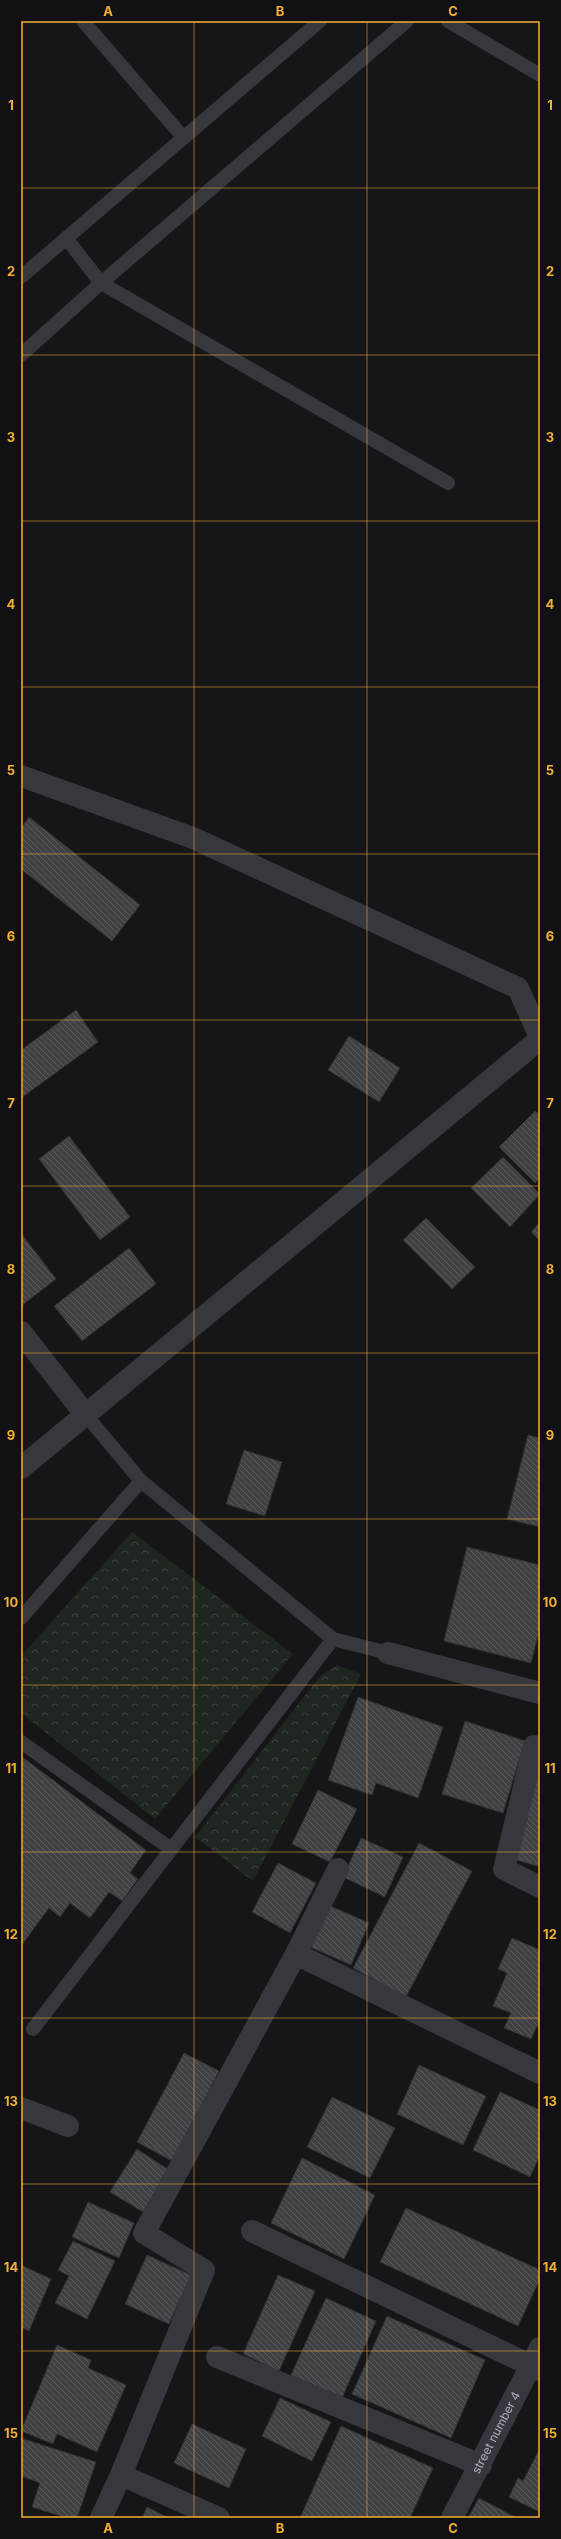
<svg xmlns="http://www.w3.org/2000/svg" width="561" height="2539" viewBox="0 0 561 2539" font-family="Inter,sans-serif">
	<defs>
		<pattern id="park-crowns" width="20" height="18" patternUnits="userSpaceOnUse"><rect width="20" height="18" fill="#1e261f"/><path d="M2 6a3 3 0 1 1 6 0M12 15a3 3 0 1 1 6 0" fill="none" stroke="#3c433d"/></pattern>
		<pattern id="building-back-hatch" width="6" height="6" patternUnits="userSpaceOnUse"><rect width="6" height="6" fill="#404145"/><path d="M-1 5l2 2M0 0l6 6M5-1l2 2" fill="none" stroke="#595a5e"/></pattern>
	</defs>
	<rect width="100%" height="100%" fill="#161618"/>
	<!-- park -->
	<g fill="url(#park-crowns)">
		<path d="M132 1532 293 1654 155 1819 21 1713V1656Z"/>
		<path d="M337 1665 361 1674 253 1881 195 1837 320 1676Z"/>
	</g>
	<!-- building -->
	<g fill="url(#building-back-hatch)" stroke="#303034">
		<path d="M29 817 140 905 112 941 21 869V828Z"/>
		<path d="M76 1010 98 1042 21 1098V1050Z"/>
		<path d="M349 1036 400 1068 379 1102 328 1070Z"/>
		<path d="M535 1111 540 1115V1178L535 1183 499 1147Z"/>
		<path d="M69 1136 130 1217 100 1240 39 1159Z"/>
		<path d="M503 1157 540 1194 510 1227 471 1188Z"/>
		<path d="M426 1218 475 1267 452 1289 403 1240Z"/>
		<path d="M540 1222V1241L531 1232Z"/>
		<path d="M21 1233 56 1279 21 1306Z"/>
		<path d="M129 1248 156 1284 82 1341 54 1306Z"/>
		<path d="M528 1435 540 1438V1527L507 1519Z"/>
		<path d="M244 1450 282 1462 265 1516 226 1504Z"/>
		<path d="M467 1547 540 1565V1628L531 1663 444 1641Z"/>
		<path d="M358 1697 443 1727 418 1798 376 1783 372 1795 328 1780Z"/>
		<path d="M465 1721 525 1741 503 1813 442 1794Z"/>
		<path d="M21 1756 146 1850 130 1873 138 1879 122 1901 109 1892 90 1918 70 1903 60 1917 49 1908 21 1946Z"/>
		<path d="M540 1763V1867L513 1859Z"/>
		<path d="M318 1790 357 1809 330 1862 292 1844Z"/>
		<path d="M361 1838 403 1857 385 1897 343 1877Z"/>
		<path d="M419 1843 472 1871 406 1997 353 1968Z"/>
		<path d="M278 1863 316 1883 290 1933 252 1912Z"/>
		<path d="M328 1905 369 1923 351 1965 310 1947Z"/>
		<path d="M512 1938 540 1950V2027L537 2026 531 2039 504 2028 511 2013 493 2006 507 1973 498 1969Z"/>
		<path d="M184 2053 219 2071 172 2161 137 2142Z"/>
		<path d="M419 2065 486 2096 463 2145 397 2114Z"/>
		<path d="M500 2092 540 2110V2155L530 2177 473 2150Z"/>
		<path d="M332 2097 395 2128 370 2178 307 2147Z"/>
		<path d="M137 2149 169 2170 143 2212 110 2192Z"/>
		<path d="M302 2158 375 2195 344 2259 271 2223Z"/>
		<path d="M88 2202 134 2223 119 2258 72 2237Z"/>
		<path d="M406 2208 540 2270V2279L518 2326 380 2262Z"/>
		<path d="M73 2241 115 2261 87 2319 55 2303 69 2276 58 2270Z"/>
		<path d="M147 2255 191 2275 169 2324 125 2304Z"/>
		<path d="M21 2265 51 2279 29 2331 21 2327Z"/>
		<path d="M278 2275 315 2291 279 2371 243 2354Z"/>
		<path d="M326 2298 376 2321 342 2398 291 2375Z"/>
		<path d="M387 2316 485 2360 451 2438 352 2394Z"/>
		<path d="M57 2345 91 2360 88 2368 126 2385 97 2452 57 2434 53 2444 21 2431Z"/>
		<path d="M280 2398 331 2422 312 2461 262 2436Z"/>
		<path d="M192 2424 246 2449 229 2488 174 2463Z"/>
		<path d="M341 2426 433 2468 410 2518H300Z"/>
		<path d="M21 2438 96 2462 77 2518H67L32 2507 40 2483 21 2476Z"/>
		<path d="M540 2448V2512L509 2497 518 2478 523 2481Z"/>
		<path d="M479 2498 515 2517V2518H468Z"/>
		<path d="M147 2507 169 2518H142Z"/>
	</g>
	<g fill="none" stroke-linecap="round" stroke-linejoin="round">
		<!-- service -->
		<g stroke="#37383d" stroke-width="14">
			<path d="M83 21 183 137"/>
			<path d="M448 21 540 75"/>
			<path d="M66 238 101 283 448 483"/>
			<path d="M21 277 320 21"/>
			<path d="M21 355 101 283 407 21"/>
			<path d="M21 1618 141 1481"/>
			<path d="M333 1639 388 1653"/>
			<path d="M21 1742 171 1849"/>
			<path d="M33 2029 333 1639 141 1481 85 1414"/>
		</g>
		<!-- minor -->
		<g stroke="#37383d" stroke-width="22">
			<path d="M21 776 193 838 518 988 540 1037"/>
			<path d="M21 1332 85 1414"/>
			<path d="M21 1468 540 1039"/>
			<path d="M388 1653 540 1693"/>
			<path d="M540 1747 534 1746 504 1869 540 1887"/>
			<path d="M296 1954 540 2073"/>
			<path d="M21 2108 68 2126"/>
			<path d="M252 2231 540 2370"/>
			<path d="M217 2357 481 2465"/>
			<path d="M121 2475 219 2518"/>
			<path d="M101 2518 121 2475 204 2270 144 2233 296 1954 338 1869"/>
			<path id="s1" d="M452 2518 540 2348"/>
		</g>
	</g>
	<!-- grid -->
	<path fill="none" stroke="#f2b134" stroke-width="1" stroke-opacity="0.55" d="M194 21V2518M367 21V2518M21 188H540M21 355H540M21 521H540M21 687H540M21 854H540M21 1020H540M21 1186H540M21 1353H540M21 1519H540M21 1685H540M21 1852H540M21 2018H540M21 2184H540M21 2351H540"/>
	<g text-anchor="middle" stroke-width="3" stroke-linejoin="round" paint-order="stroke">
		<!-- street labels -->
		<g font-size="12" fill="#a8adb8" stroke="#111113">
			<text dy="4" stroke="none"><textPath href="#s1" startOffset="96">street number 4</textPath></text>
		</g>
	</g>
	<!-- border -->
	<rect width="561" height="2539" fill="none" stroke="#111113" stroke-width="44"/>
	<rect x="22" y="22" width="517" height="2495" fill="none" stroke="#f2b134" stroke-width="1.5"/>
	<g font-size="13" text-anchor="middle" font-weight="bold" fill="#f2b134">
		<text x="108" y="16">A</text>
		<text x="280" y="16">B</text>
		<text x="453" y="16">C</text>
		<text x="11" y="110">1</text>
		<text x="550" y="110">1</text>
		<text x="11" y="276">2</text>
		<text x="550" y="276">2</text>
		<text x="11" y="442">3</text>
		<text x="550" y="442">3</text>
		<text x="11" y="609">4</text>
		<text x="550" y="609">4</text>
		<text x="11" y="775">5</text>
		<text x="550" y="775">5</text>
		<text x="11" y="941">6</text>
		<text x="550" y="941">6</text>
		<text x="11" y="1108">7</text>
		<text x="550" y="1108">7</text>
		<text x="11" y="1274">8</text>
		<text x="550" y="1274">8</text>
		<text x="11" y="1440">9</text>
		<text x="550" y="1440">9</text>
		<text x="11" y="1607">10</text>
		<text x="550" y="1607">10</text>
		<text x="11" y="1773">11</text>
		<text x="550" y="1773">11</text>
		<text x="11" y="1939">12</text>
		<text x="550" y="1939">12</text>
		<text x="11" y="2106">13</text>
		<text x="550" y="2106">13</text>
		<text x="11" y="2272">14</text>
		<text x="550" y="2272">14</text>
		<text x="11" y="2438">15</text>
		<text x="550" y="2438">15</text>
		<text x="108" y="2533">A</text>
		<text x="280" y="2533">B</text>
		<text x="453" y="2533">C</text>
	</g>
</svg>
